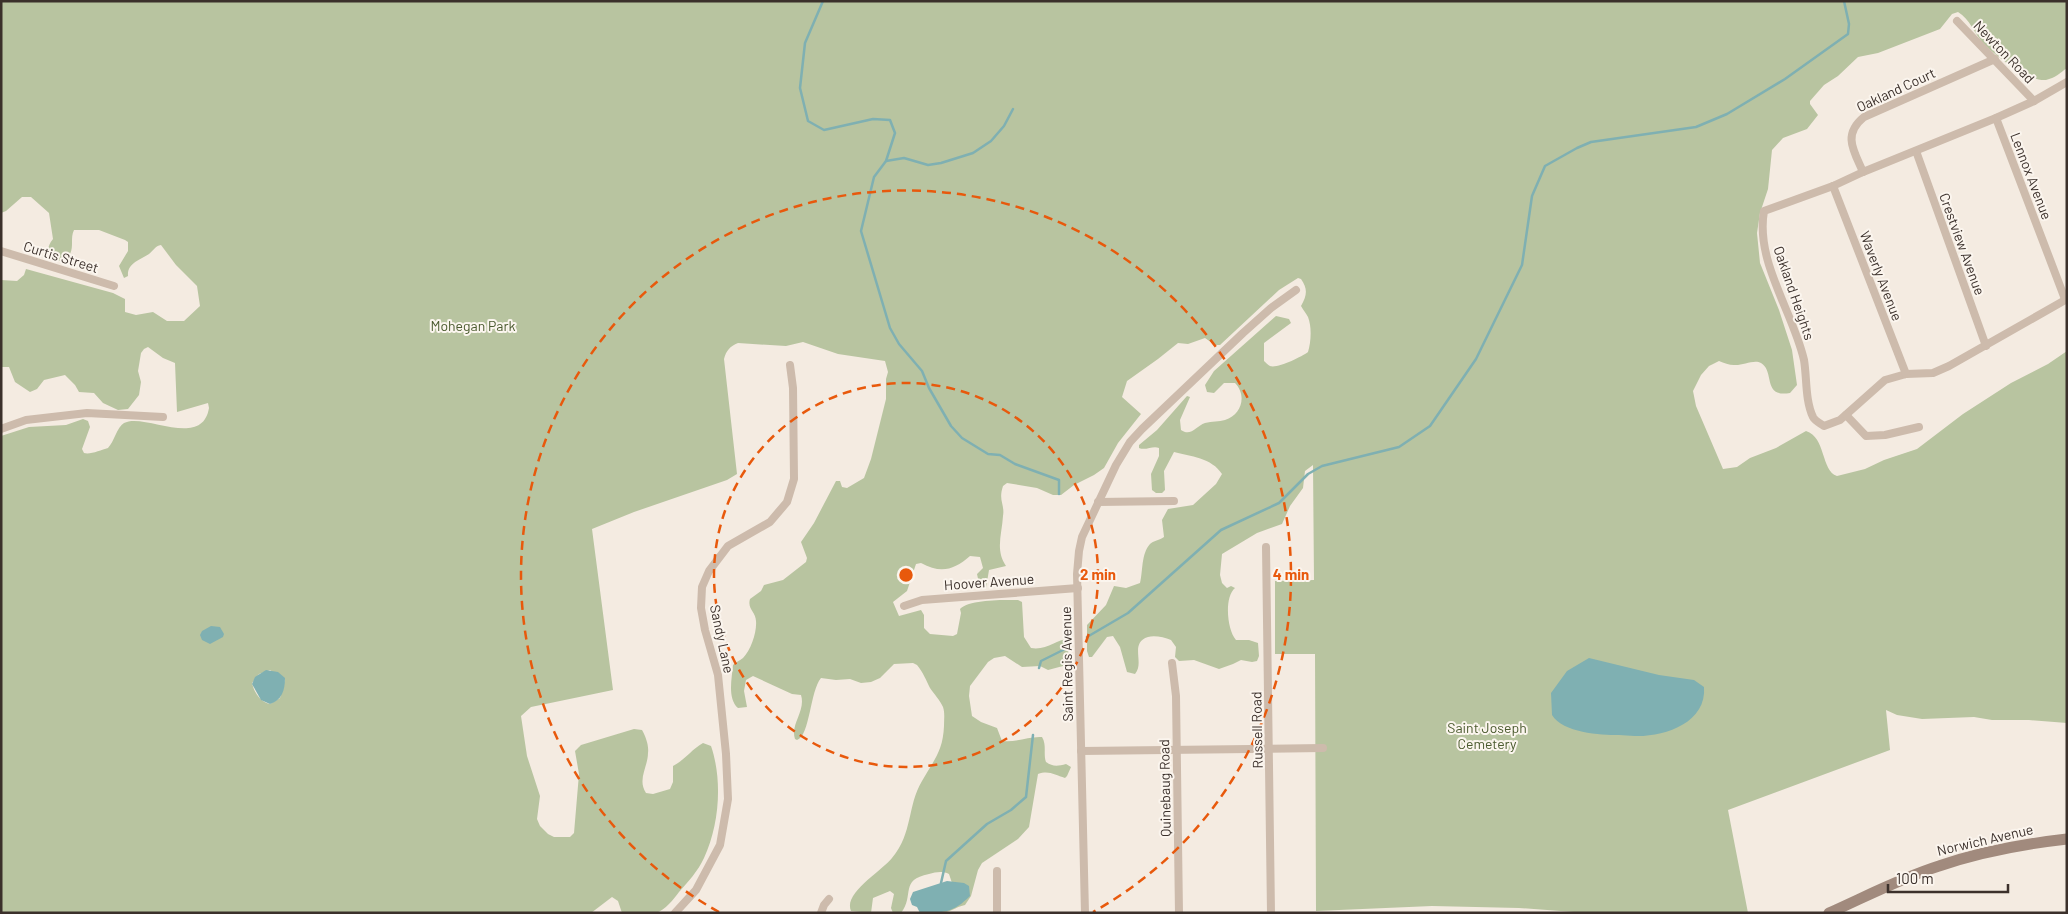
<svg xmlns="http://www.w3.org/2000/svg" width="2068" height="914" viewBox="0 0 2068 914" font-family="Barlow,sans-serif">
	<rect width="100%" height="100%" fill="#f4ebe1"/>
	<!-- green -->
	<path fill="#b8c4a0" fill-rule="evenodd" d="M1 1H2067V68C2060 73 2055 78 2046 80 2030 82 1994 55 1983 43 1974 33 1970 19 1958 12L1952 14 1940 29 1878 53 1858 57 1838 76 1824 85 1810 101V104L1818 115 1807 129 1783 138 1772 150 1768 189 1760 213 1757 233 1760 263 1779 310 1792 350 1797 385 1790 393C1762 398 1775 371 1761 363 1754 359 1742 366 1734 365 1729 365 1724 363 1719 361L1709 366 1701 375 1693 391 1696 406 1723 469 1737 467 1750 458 1776 448 1806 431C1826 437 1821 471 1837 476L1865 469 1884 460 1917 449 1963 414 2011 383 2048 364 2067 351V723L2029 720H1992L1974 717 1922 719 1897 715 1886 710 1890 750 1728 810 1748 913H1587L1519 908 1432 906 1316 911 1315 654H1275V581L1314 580 1313 465 1305 471 1303 488 1290 506 1282 524 1257 533 1222 554 1220 575 1222 583 1227 588 1231 586 1235 588C1224 597 1227 630 1236 640H1249L1258 643 1259 656 1257 661 1252 662 1241 660 1233 664 1219 669 1194 660 1179 661 1175 657 1176 647 1171 640C1164 637 1154 635 1148 637 1129 643 1145 663 1135 674L1127 672 1120 647 1113 636 1107 637 1092 657H1089L1087 651V625L1106 605 1114 586 1126 588 1140 583C1143 571 1141 554 1150 544 1153 541 1160 540 1164 537L1162 520 1168 509 1193 505 1216 484 1222 474C1212 458 1190 456 1174 452L1164 471 1165 490 1162 493H1156L1152 490 1151 474 1159 456V448C1153 445 1146 451 1139 448V445L1157 430 1187 396 1190 397 1180 420 1181 430C1191 437 1196 426 1205 423 1212 421 1219 422 1225 420 1242 415 1247 395 1235 383H1224L1214 393 1207 392 1205 385 1214 371 1276 316 1289 319 1291 323 1264 343V361C1265 362 1268 365 1270 366 1277 369 1301 357 1308 352 1311 342 1312 327 1308 317 1306 313 1303 310 1301 306 1307 295 1308 289 1301 279L1298 278 1279 290 1220 345H1215L1205 338 1188 344 1178 343 1158 359 1127 381 1122 397 1141 414 1118 443 1104 468 1094 475 1074 485 1061 495H1053L1037 488 1007 483 1003 486C998 501 1005 504 1003 516 1002 534 995 550 1006 566L989 570 986 588H980L977 574 983 568 980 557 970 556C954 570 941 574 921 563L916 564 907 591 893 602 899 616 921 610 924 615V628L930 634 953 636 957 634 961 613 960 609C970 599 1004 600 1018 600L1022 602 1024 637 1031 648C1047 651 1058 638 1069 639L1068 660 1063 666 1048 670 1040 666 1022 667 1005 656 994 658 988 662 970 686 969 696 972 716 981 722 997 728 1002 741C1016 743 1029 736 1042 737 1047 745 1043 754 1046 762 1053 767 1058 766 1066 764L1071 767 1067 776 1065 778C1055 775 1049 770 1038 774L1029 827 1018 839 982 863 978 870 971 896 965 905C955 907 950 913 940 913L952 883 949 874C943 871 936 872 929 874 899 880 915 895 901 913H893L891 908 894 894 890 891 873 898 871 913 851 911C843 893 882 871 892 858 913 833 907 806 922 781 934 760 943 751 944 726 944 719 945 713 943 707 940 700 934 694 930 688 926 680 923 672 917 665L913 663 894 664 880 678 871 682 861 683 850 679 836 680 821 678C810 691 810 736 797 740L795 739C790 724 806 711 801 695L792 694 753 676 746 680 744 691 747 707 738 708C727 698 732 678 733 665 736 662 739 661 743 658 751 650 757 632 756 621 756 612 747 609 750 599L761 591 764 585 783 580 806 562 807 558 801 542 814 523 836 481H840L842 487 847 488 864 478 871 459 886 399V379L888 372 885 361 838 354 803 342 786 346 738 343C730 346 726 351 724 359L737 474 727 480 634 512 592 529 613 690 531 707 521 716 527 756 540 796 537 819 540 826 548 834 554 837H570L574 833 579 774 575 751 581 745 634 729 642 730C646 737 649 746 648 753 648 767 637 779 646 793L653 794 670 789 673 782V766C685 760 692 749 703 743L711 746C723 781 719 826 704 858 698 871 688 882 679 892 674 899 665 910 656 913 647 914 632 913 622 913L618 901 612 897 591 913 1 912V436L29 427 66 425 83 419 88 421 90 427 82 449 84 453C90 455 101 450 108 448 114 442 117 427 124 423 144 412 202 450 209 408L208 403 177 412 175 363 163 358 148 347 144 349 141 353 138 371 141 382 139 395 128 409 118 410 103 403 94 393 79 392 75 385 65 375 44 380 37 389 30 392 15 382 9 367H1V280L17 281 24 275 26 269 113 293 125 299V312L136 315 153 312 167 321H184L200 306 197 286 176 265 161 245C155 246 154 250 149 254 140 260 127 263 128 276L124 278 119 266 128 251V242L125 240 99 230H74C70 238 74 246 70 254 62 269 38 257 53 239L49 213 31 197H22L6 211 1 213ZM270 670 285 680 280 698 270 704C260 702 254 692 252 683L259 674Z"/>
	<!-- water -->
	<g fill="#7fb0b2">
		<path d="M211 626 220 627 224 634 223 637 210 644 202 640 200 635 202 631Z"/>
		<path d="M1589 658 1659 675 1694 680 1704 687C1707 723 1664 737 1635 736 1629 736 1624 735 1619 735 1600 735 1563 733 1552 715L1551 693 1567 671Z"/>
		<path d="M266 670 278 672 285 678C285 690 282 700 270 704L261 700 252 684 255 677Z"/>
		<path d="M947 881 964 883 969 886 970 896C953 913 943 913 920 913L917 907 912 905 910 899 913 892Z"/>
	</g>
	<g fill="none" stroke-linecap="round" stroke-linejoin="round">
		<!-- stream -->
		<g stroke="#7fb0b2" stroke-width="2.5">
			<path d="M823 1 805 43 800 88 808 121 824 130 873 119 890 120 895 133 886 161 874 177 861 231 890 328 899 344 922 371 929 388 951 426 962 438 988 454 1000 455 1015 464 1059 480V494"/>
			<path d="M886 161 904 158 928 165 941 163 973 153 991 141 1004 126 1013 109"/>
			<path d="M1087 637 1128 613 1221 530 1279 503 1308 474 1322 466 1399 447 1430 426 1476 359 1522 265 1532 196 1545 166 1577 148 1591 142 1696 127 1727 114 1785 79 1848 34 1849 24 1844 1"/>
			<path d="M1039 668 1041 661 1069 647"/>
			<path d="M941 883 946 861 987 824 1011 810 1026 797 1033 735"/>
		</g>
		<!-- minor -->
		<g stroke="#cdbbac" stroke-width="8">
			<path d="M1957 21 2034 101"/>
			<path d="M2067 82 2034 101 1996 118 1863 172 1833 186 1764 211C1755 261 1793 312 1804 360 1807 378 1805 400 1813 417 1815 421 1820 423 1824 426L1840 420 1885 380 1906 374 1933 373 1949 366 2067 299"/>
			<path d="M1996 118 2065 299"/>
			<path d="M1916 151 1986 346"/>
			<path d="M1863 172C1854 151 1842 135 1864 117L1995 59"/>
			<path d="M1833 186 1906 374"/>
			<path d="M1 251 114 286"/>
			<path d="M1846 415 1866 436 1885 435 1919 427"/>
			<path d="M1 429 26 420 87 413 163 417"/>
			<path d="M1098 502 1174 501"/>
			<path d="M1266 547 1271 913"/>
			<path d="M904 606 922 600 1078 588"/>
			<path d="M1172 663 1176 696 1179 913"/>
			<path d="M1081 751 1323 748"/>
			<path d="M997 871V913"/>
			<path d="M675 913 696 890 720 845 728 799 726 754 718 675 705 630 701 608 702 587 709 571 728 546 770 522 787 502 794 479 793 388 790 365"/>
			<path d="M821 913 824 905 829 899"/>
			<path d="M1085 913 1077 574 1079 551 1082 537 1116 465 1130 442 1142 429 1243 333 1271 308 1296 290"/>
		</g>
		<!-- secondary -->
		<path stroke="#a18a7d" stroke-width="11" d="M1829 913C1865 897 1901 878 1939 866 1980 852 2023 844 2067 839"/>
	</g>
	<!-- distance rings -->
	<g fill="none" stroke="#e8590c" stroke-width="2.5" stroke-dasharray="9 6">
		<circle cx="906" cy="575" r="192"/>
		<path d="M719 912A385 385 0 1 1 1093 912"/>
	</g>
	<g text-anchor="middle" stroke-width="4" stroke-linejoin="round" paint-order="stroke">
		<!-- street labels -->
		<g font-size="14" fill="#3b302b" stroke="#fbf5ee">
			<text transform="translate(2004 52) rotate(46)" y="5">Newton Road</text>
			<text transform="translate(1896 90) rotate(-25)" y="5">Oakland Court</text>
			<text transform="translate(2031 176) rotate(69)" y="5">Lennox Avenue</text>
			<text transform="translate(1962 244) rotate(70)" y="5">Crestview Avenue</text>
			<text transform="translate(61 257) rotate(17)" y="5">Curtis Street</text>
			<text transform="translate(1881 276) rotate(69)" y="5">Waverly Avenue</text>
			<text transform="translate(1794 293) rotate(71)" y="5">Oakland Heights</text>
			<text transform="translate(989 582) rotate(-4)" y="5">Hoover Avenue</text>
			<text transform="translate(722 639) rotate(78)" y="5">Sandy Lane</text>
			<text transform="translate(1067 664) rotate(-91)" y="5">Saint Regis Avenue</text>
			<text transform="translate(1257 730) rotate(-91)" y="5">Russell Road</text>
			<text transform="translate(1165 788) rotate(-91)" y="5">Quinebaug Road</text>
			<text transform="translate(1985 840) rotate(-13)" y="5">Norwich Avenue</text>
		</g>
		<!-- park labels -->
		<g font-size="14" fill="#4a5a2e" stroke="#fbf5ee">
			<text x="473" y="331">Mohegan Park</text>
			<text x="1487" y="733">Saint Joseph<tspan x="1487" dy="16">Cemetery</tspan></text>
		</g>
	</g>
	<circle cx="906" cy="575" r="8" fill="#e8590c" stroke="#fbf5ee" stroke-width="2.5"/>
	<g font-size="15" text-anchor="middle" font-weight="bold" fill="#e8590c" stroke="#fbf5ee" stroke-width="4" stroke-linejoin="round" paint-order="stroke">
		<text x="1098" y="580">2 min</text>
		<text x="1291" y="580">4 min</text>
	</g>
	<!-- border -->
	<rect width="2068" height="914" fill="none" stroke="#3b302b" stroke-width="5"/>
	<!-- scale -->
	<path d="M1888 884v8h120v-8" fill="none" stroke="#3b302b" stroke-width="2.5"/>
	<text x="1896" y="884" font-size="15" fill="#3b302b" stroke="#fbf5ee" stroke-width="4" paint-order="stroke">100 m</text>
</svg>
